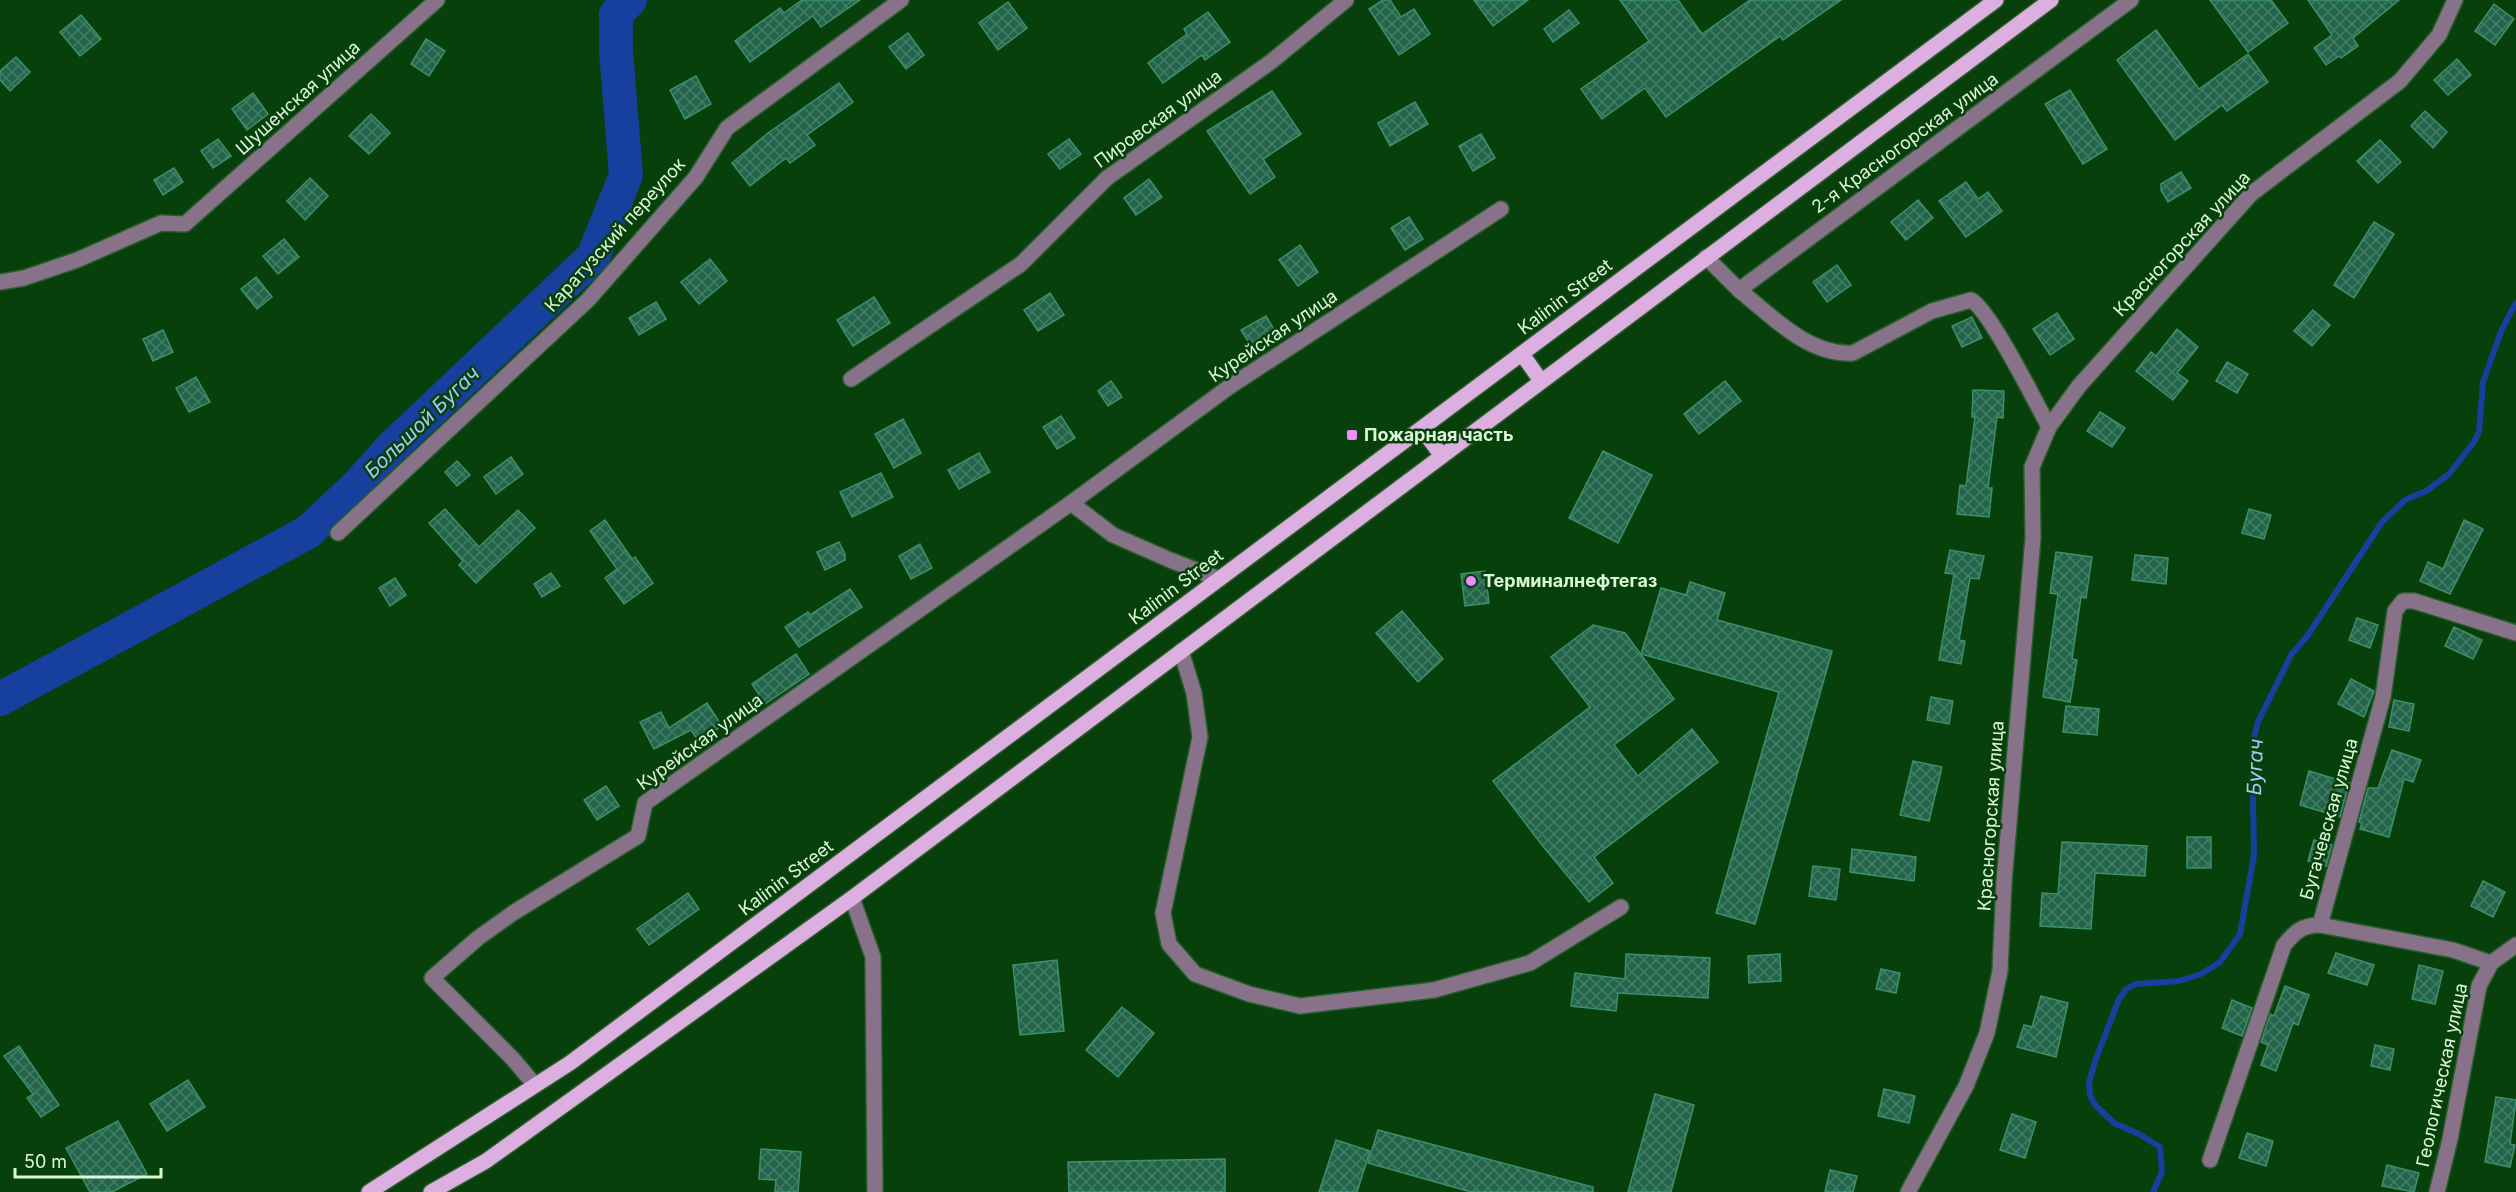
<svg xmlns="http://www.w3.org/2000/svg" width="2516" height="1192" viewBox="0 0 2516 1192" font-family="Inter,sans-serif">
	<defs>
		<pattern id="building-cross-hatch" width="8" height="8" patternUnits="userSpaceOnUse" patternTransform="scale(1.5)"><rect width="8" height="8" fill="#23654a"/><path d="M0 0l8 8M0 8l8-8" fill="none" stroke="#427c64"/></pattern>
	</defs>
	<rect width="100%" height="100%" fill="#07400b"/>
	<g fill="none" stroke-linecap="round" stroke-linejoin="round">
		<!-- stream -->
		<path stroke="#173f9e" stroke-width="6" d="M2153 1192 2162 1172 2160 1147 2139 1134 2114 1123 2095 1105 2090 1095 2089 1083 2095 1061 2119 999 2126 989 2136 984 2179 981 2201 974 2220 962 2240 934 2254 855 2252 746 2258 722 2291 655 2308 635 2382 522 2405 500 2426 491 2449 474 2474 442 2479 432 2483 382 2502 329 2516 303"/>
		<!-- river -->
		<path stroke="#173f9e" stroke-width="34" d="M0 699 308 532 356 487 391 448 593 257 626 175 616 51V14L630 0"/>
	</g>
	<!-- building -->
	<g fill="url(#building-cross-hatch)" stroke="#3b906d" stroke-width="1.5">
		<path d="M860 0 821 27 813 16 750 62 735 41 780 8 784 13 802 0Z"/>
		<path d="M1383 0H1390L1401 17 1414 9 1430 34 1399 55 1369 9Z"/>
		<path d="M1474 0H1528L1493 26Z"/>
		<path d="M1620 0H1678L1702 34 1750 0H1841L1783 40 1780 36 1666 117 1645 88 1602 119 1581 89 1649 41Z"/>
		<path d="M2210 0H2271L2288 23 2248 52Z"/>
		<path d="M2308 0H2399L2353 38 2358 46 2341 58 2339 56 2326 65 2314 48 2332 35Z"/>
		<path d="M1008 2 1027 28 998 50 979 23Z"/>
		<path d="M2494 4 2514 19 2495 45 2475 31Z"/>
		<path d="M1569 10 1579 23 1553 42 1544 29Z"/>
		<path d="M1208 12 1230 42 1205 60 1202 55 1163 83 1148 63 1187 34 1184 29Z"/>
		<path d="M81 15 101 39 80 56 60 32Z"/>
		<path d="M2156 30 2199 89 2248 54 2268 82 2227 111 2222 105 2175 140 2117 60Z"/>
		<path d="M908 33 924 55 906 69 889 47Z"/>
		<path d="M426 39 445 51 429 76 411 64Z"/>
		<path d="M16 57 30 72 10 91 0 80V71Z"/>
		<path d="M2457 59 2471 75 2448 95 2434 80Z"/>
		<path d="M696 76 711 104 685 119 670 90Z"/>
		<path d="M839 83 853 102 807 135 815 145 790 163 786 158 750 186 732 163 768 133Z"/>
		<path d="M2070 90 2107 149 2083 164 2045 104Z"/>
		<path d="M1272 91 1301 134 1263 159 1275 177 1250 194 1207 131Z"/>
		<path d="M253 93 268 114 247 130 232 109Z"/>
		<path d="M1415 102 1428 124 1390 146 1378 123Z"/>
		<path d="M2425 111 2447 132 2433 148 2411 126Z"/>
		<path d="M371 114 390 133 369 154 349 136Z"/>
		<path d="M1481 134 1495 158 1473 171 1459 146Z"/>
		<path d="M218 139 231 156 213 168 201 151Z"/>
		<path d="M1069 139 1081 154 1060 169 1048 154Z"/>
		<path d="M2380 140 2401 162 2378 183 2357 161Z"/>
		<path d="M174 168 183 182 163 195 154 180Z"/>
		<path d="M2181 172 2191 188 2168 202 2161 190V184Z"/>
		<path d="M310 178 328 196 305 220 287 201Z"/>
		<path d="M1149 179 1162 197 1136 215 1124 198Z"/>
		<path d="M1966 182 1978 199 1988 192 2002 211 1966 237 1939 201Z"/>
		<path d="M1918 200 1933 218 1906 240 1891 222Z"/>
		<path d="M1409 217 1423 239 1405 250 1391 228Z"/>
		<path d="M2374 222 2394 234 2354 298 2334 285Z"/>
		<path d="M284 239 299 257 278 274 263 256Z"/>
		<path d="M1300 245 1318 272 1298 286 1279 260Z"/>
		<path d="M710 259 727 281 699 304 681 282Z"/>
		<path d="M1837 265 1851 285 1827 302 1813 282Z"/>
		<path d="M256 277 272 297 257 309 241 289Z"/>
		<path d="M1050 293 1064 315 1038 331 1024 310Z"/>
		<path d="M874 297 890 323 853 346 837 320Z"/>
		<path d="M656 302 666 319 639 335 629 318Z"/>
		<path d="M2313 310 2330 325 2312 346 2294 331Z"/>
		<path d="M2057 313 2074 339 2050 355 2033 329Z"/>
		<path d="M1266 316 1278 336 1254 351 1241 330Z"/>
		<path d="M1972 317 1982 338 1962 347 1952 326Z"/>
		<path d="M2177 329 2198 347 2177 373 2188 381 2173 400 2136 371 2151 352 2156 356Z"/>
		<path d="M163 330 173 352 153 361 143 339Z"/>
		<path d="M2227 362 2248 374 2237 393 2216 381Z"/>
		<path d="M196 377 210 402 189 412 176 388Z"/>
		<path d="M1111 381 1122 397 1108 406 1098 391Z"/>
		<path d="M1725 381 1741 401 1699 434 1684 414Z"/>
		<path d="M1973 390 2004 391 2003 418 1997 417 1988 488H1992L1989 517 1957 514 1960 485 1966 486 1975 417H1972Z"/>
		<path d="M2100 412 2125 428 2112 447 2087 431Z"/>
		<path d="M1061 416 1075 438 1057 449 1043 427Z"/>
		<path d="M903 419 921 453 894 468 875 434Z"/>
		<path d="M1603 451 1652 475 1618 543 1569 518Z"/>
		<path d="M979 453 990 472 959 489 948 470Z"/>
		<path d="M511 457 523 474 496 494 484 477Z"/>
		<path d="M457 461 470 475 457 486 445 472Z"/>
		<path d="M881 473 893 497 852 517 840 492Z"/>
		<path d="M445 509 479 547 518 510 535 528 476 583 459 565 463 561 429 523Z"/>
		<path d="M2249 509 2271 515 2264 539 2242 533Z"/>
		<path d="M605 520 632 559 635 557 653 583 624 604 605 578 617 569 590 531Z"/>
		<path d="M2464 520 2483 529 2450 594 2420 581 2428 562 2443 569Z"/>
		<path d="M839 542 845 554V560L825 570 817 552Z"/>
		<path d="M920 544 932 568 911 579 899 556Z"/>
		<path d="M1950 550 1984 556 1979 579 1970 578 1959 640 1965 641 1961 664 1939 660 1954 574 1945 573Z"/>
		<path d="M2056 552 2092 557 2086 598 2081 597 2072 659 2077 660 2070 702 2043 697 2058 594 2050 593Z"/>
		<path d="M2135 555 2168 558 2166 584 2132 580Z"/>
		<path d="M1485 571 1489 603 1465 606 1461 574Z"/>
		<path d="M551 573 560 586 542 597 534 584Z"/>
		<path d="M395 578 406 595 390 606 379 588Z"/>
		<path d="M1690 582 1725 593 1717 620 1832 651 1755 924 1716 913 1779 692 1641 654 1661 588 1686 595Z"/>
		<path d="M850 589 862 607 799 647 785 627 808 612 810 615Z"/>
		<path d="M1402 611 1443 659 1418 682 1376 633Z"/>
		<path d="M2357 618 2378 625 2370 648 2349 640Z"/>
		<path d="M1593 625 1625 633 1674 699 1614 745 1638 776 1692 729 1718 762 1594 857 1613 883 1589 902 1542 845 1493 781 1590 707 1551 657Z"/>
		<path d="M2454 627 2482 640 2473 659 2445 646Z"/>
		<path d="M796 654 809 674 765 704 752 684Z"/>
		<path d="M2351 679 2374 691 2364 717 2338 704Z"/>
		<path d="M1931 697 1953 701 1949 724 1927 720Z"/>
		<path d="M2394 700 2414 704 2409 731 2389 727Z"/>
		<path d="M707 703 722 726 699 742 691 730 654 749 640 722 661 712 669 728Z"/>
		<path d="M2066 706 2099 709 2097 735 2063 732Z"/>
		<path d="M2392 750 2421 760 2413 782 2404 779 2389 837 2360 829 2362 823 2359 822 2368 788H2378Z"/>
		<path d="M1913 761 1942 767 1929 821 1900 815Z"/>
		<path d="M2309 771 2349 783 2340 817 2300 805Z"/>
		<path d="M606 786 619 806 597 820 584 800Z"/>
		<rect x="2187" y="837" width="24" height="31"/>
		<path d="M2314 840 2332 845 2326 866 2308 861Z"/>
		<path d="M2062 842 2147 846 2145 876 2095 873 2091 929 2040 926 2042 893 2058 894Z"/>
		<path d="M1852 849 1916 857 1914 881 1850 872Z"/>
		<path d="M1813 866 1840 869 1836 900 1809 896Z"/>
		<path d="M2483 881 2505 892 2493 917 2471 906Z"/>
		<path d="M688 893 699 909 649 945 637 929Z"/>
		<path d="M2336 953 2374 965 2367 985 2328 973Z"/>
		<path d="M1626 954 1710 958 1708 998 1618 993 1616 1011 1571 1006 1575 973 1625 979Z"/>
		<path d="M1780 954 1781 981 1749 983 1748 956Z"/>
		<path d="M1057 960 1064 1031 1020 1035 1013 965Z"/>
		<path d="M2419 965 2443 971 2435 1004 2412 999Z"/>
		<path d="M1881 969 1900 973 1896 993 1876 989Z"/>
		<path d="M2285 986 2309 995 2298 1025 2293 1023 2276 1071 2261 1065 2268 1045 2261 1042 2270 1014 2274 1016Z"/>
		<path d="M2041 996 2068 1003 2056 1057 2017 1047 2024 1025 2032 1027Z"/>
		<path d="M2232 1000 2252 1008 2242 1036 2222 1028Z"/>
		<path d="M1122 1007 1154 1033 1118 1077 1086 1050Z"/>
		<path d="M2375 1045 2394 1049 2390 1070 2371 1066Z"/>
		<path d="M19 1046 59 1105 41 1117 27 1098 33 1094 4 1056Z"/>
		<path d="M188 1080 205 1107 167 1131 150 1104Z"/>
		<path d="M1884 1089 1915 1096 1909 1123 1878 1116Z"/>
		<path d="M1655 1094 1694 1105 1671 1192H1628Z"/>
		<path d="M2496 1097 2516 1100 2510 1144 2515 1145 2510 1167 2485 1162Z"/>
		<path d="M2012 1114 2036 1122 2025 1158 2000 1150Z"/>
		<path d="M118 1121 147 1174 112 1192H90L66 1148Z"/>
		<path d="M1378 1130 1593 1187V1192H1471L1368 1163Z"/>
		<path d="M2247 1133 2273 1141 2266 1166 2239 1158Z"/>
		<path d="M1336 1140 1370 1151 1357 1192H1319Z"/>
		<path d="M761 1149 801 1152 798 1192H775L776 1180 759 1179Z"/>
		<path d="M1225 1159V1192H1069L1068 1162Z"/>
		<path d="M2387 1165 2419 1173 2414 1192 2382 1186Z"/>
		<path d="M1830 1170 1857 1176 1853 1192H1825Z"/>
	</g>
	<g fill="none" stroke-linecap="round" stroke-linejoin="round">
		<!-- minor casing -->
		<g stroke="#295d2c" stroke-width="18">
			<g id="minor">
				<path d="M1706 257 1739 290 2131 0"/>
				<path d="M0 282 24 278 77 260 161 223 185 224 437 0"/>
				<path d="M1739 290C1772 316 1808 356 1853 353L1932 311 1971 300C1990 310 2036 403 2049 427"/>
				<path d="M851 379 1021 264 1107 178 1272 61 1346 0"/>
				<path d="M1071 503 1113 535 1170 560 1219 579"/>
				<path d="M338 533 588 300 696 177 727 128 901 0"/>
				<path d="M1181 651 1194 693 1200 737 1163 913 1169 944 1195 974 1249 994 1300 1006 1434 990 1530 963 1621 907"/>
				<path d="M852 898 873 957 875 1192"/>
				<path d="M2320 925 2453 950 2491 963"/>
				<path d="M535 1085 513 1059 432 978 478 938 513 913 638 836 645 803 1071 503 1229 387 1501 209"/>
				<path d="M2210 1160 2284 945C2295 932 2302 925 2320 925L2383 697 2395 611 2403 601H2414L2516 633"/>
				<path d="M1908 1192 1966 1086 1987 1033 2000 971 2004 882 2033 538 2032 467 2049 427 2079 386 2251 194 2400 81 2439 35 2455 0"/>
				<path d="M2437 1192 2450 1139 2479 986 2491 963 2516 945"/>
			</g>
		</g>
		<!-- major casing -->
		<g stroke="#295d2c" stroke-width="18">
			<g id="major">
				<path d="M1522 354 1541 381"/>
				<path d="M1422 429 1442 456"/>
				<path d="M369 1192 570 1063 1996 0"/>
				<path d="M431 1192 486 1161 852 898 2051 0"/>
			</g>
		</g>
		<!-- minor -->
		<use href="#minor" stroke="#88728a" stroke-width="15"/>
		<!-- major -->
		<use href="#major" stroke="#ddafe1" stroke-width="15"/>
	</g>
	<!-- markers -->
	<g fill="#ee8cf8" stroke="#07400b" stroke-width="2">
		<rect x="1346" y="429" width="12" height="12" rx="3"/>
		<circle cx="1471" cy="581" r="6"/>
	</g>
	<g text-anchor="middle" stroke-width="5" stroke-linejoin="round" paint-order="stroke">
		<!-- street labels -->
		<g font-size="18" fill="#dbf7d9" stroke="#07400b">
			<text transform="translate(298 98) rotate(-42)" y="6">Шушенская улица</text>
			<text transform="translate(1158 119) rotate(-36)" y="6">Пировская улица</text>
			<text transform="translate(1905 143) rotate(-36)" y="6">2-я Красногорская улица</text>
			<text transform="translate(615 235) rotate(-48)" y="6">Каратузский переулок</text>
			<text transform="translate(2182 244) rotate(-47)" y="6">Красногорская улица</text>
			<text transform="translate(1565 297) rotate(-37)" y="6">Kalinin Street</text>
			<text transform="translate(1273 336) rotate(-34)" y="6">Курейская улица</text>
			<text transform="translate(1176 587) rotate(-37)" y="6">Kalinin Street</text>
			<text transform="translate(700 742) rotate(-36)" y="6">Курейская улица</text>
			<text transform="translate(1991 816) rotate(-86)" y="6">Красногорская улица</text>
			<text transform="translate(2329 819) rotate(-74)" y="6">Бугачевская улица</text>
			<text transform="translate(786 878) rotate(-37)" y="6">Kalinin Street</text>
			<text transform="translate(2442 1075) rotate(-78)" y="6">Геологическая улица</text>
		</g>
		<!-- poi labels -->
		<g font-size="18" font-weight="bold" fill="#dbf7d9" stroke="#07400b" text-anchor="start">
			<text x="1364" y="441">Пожарная часть</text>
			<text x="1483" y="587">Терминалнефтегаз</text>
		</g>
		<!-- water labels -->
		<g font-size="20" font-style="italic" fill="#acc6f8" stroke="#07400b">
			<text transform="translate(422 422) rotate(-44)" y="7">Большой Бугач</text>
			<text transform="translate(2255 767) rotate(-88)" y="7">Бугач</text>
		</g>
	</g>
	<!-- scale -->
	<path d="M15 1168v9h146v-9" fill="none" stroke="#dbf7d9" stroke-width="3"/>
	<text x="24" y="1168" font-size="18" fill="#dbf7d9" stroke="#07400b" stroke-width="4.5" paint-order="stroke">50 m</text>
</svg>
